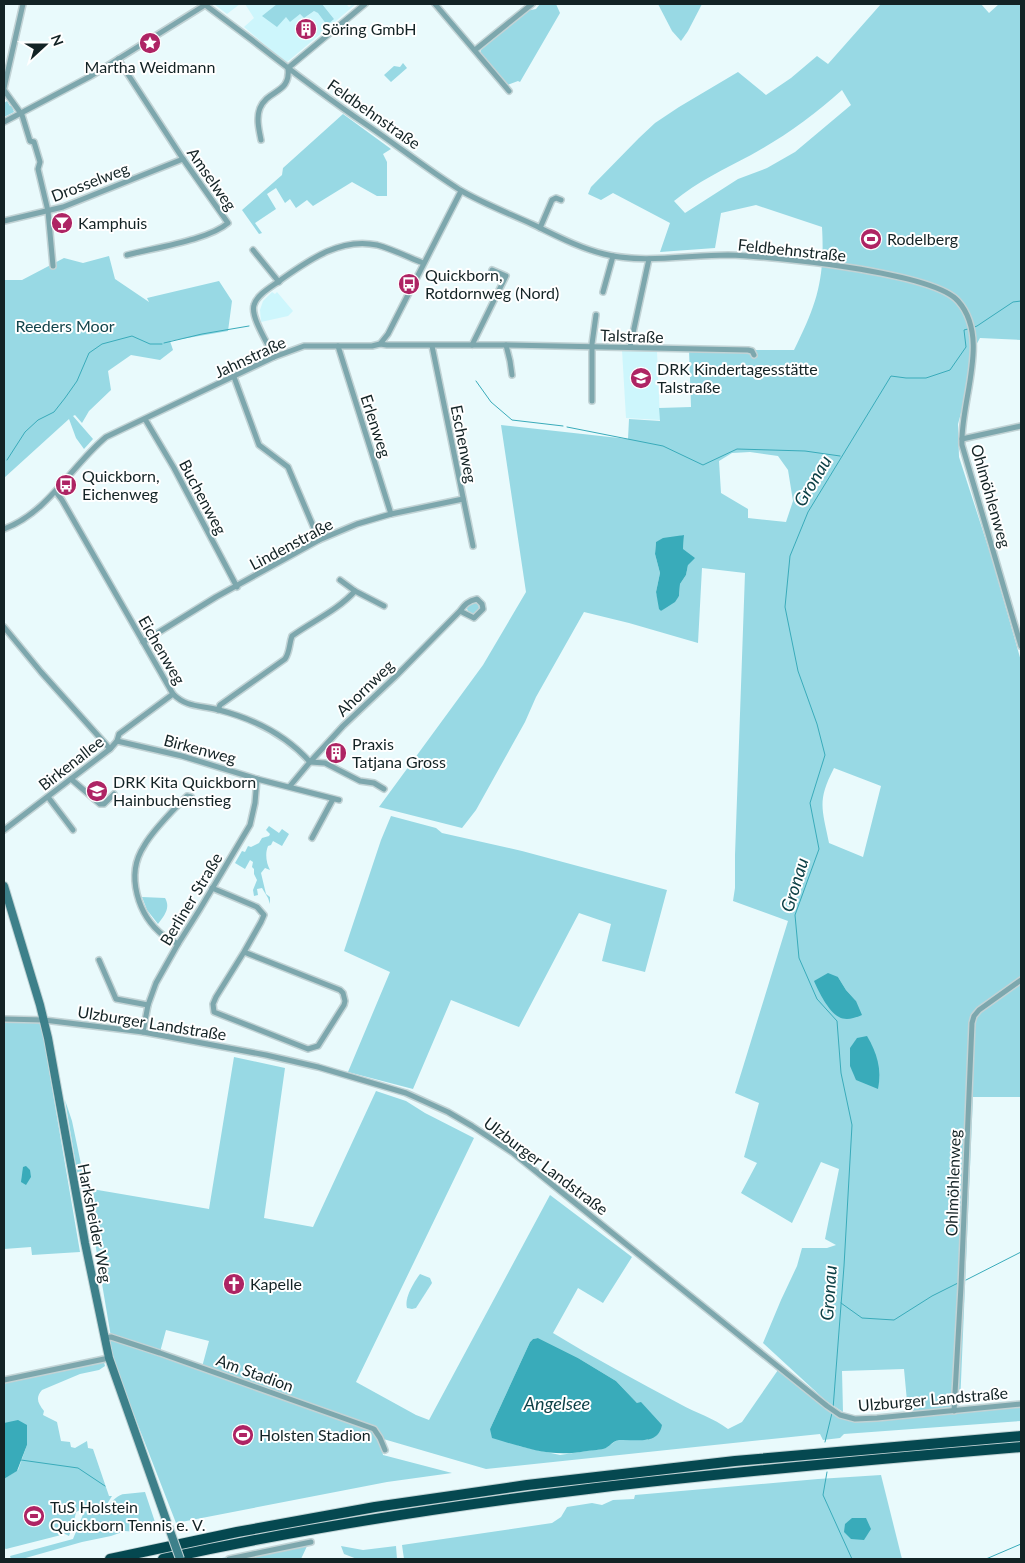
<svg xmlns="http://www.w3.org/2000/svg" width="1025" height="1563" viewBox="0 0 1025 1563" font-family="Lato,sans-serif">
	<rect width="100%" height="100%" fill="#e9fafc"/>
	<!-- built -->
	<g fill="#cdf6fc">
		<path d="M214 4H240L227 14Z"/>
		<path d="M245 4H277L263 16 286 17 300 14 304 18 314 11 334 19 322 4H346L349 7 353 4H356L286 63 244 27 254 18Z"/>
		<path d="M272 292 275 294 277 292 293 311 288 316 261 322 260 310 263 301Z"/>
		<path d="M622 350 657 351 660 420 626 418Z"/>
	</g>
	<!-- green -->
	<g fill="#98d9e4" fill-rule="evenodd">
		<path d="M277 4H322L334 19 327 25 318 13 314 11 304 18 300 14 290 22 286 17 277 27 262 16Z"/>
		<path d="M540 4H556L560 13 520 82 518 81 507 85 481 54V50L526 11 536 9Z"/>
		<path d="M658 4H702L688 31 681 41 672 31Z"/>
		<path d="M881 4H981L989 13 999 4H1021V340L980 338 974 349 968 387 958 424 959 457 992 559 1021 661V1097H973L960 1405 922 1412H908L904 1369 842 1371 843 1412 826 1401 763 1343 781 1300 797 1266 802 1248H827L836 1245 825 1239 839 1169 821 1162 792 1223 741 1193 757 1163 744 1157 759 1103 735 1093 788 921 733 901 735 888V855L745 573 702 568 698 643 629 623 584 612 536 697 525 722 476 810 462 828 379 807 483 665 526 592 501 425 628 439 629 419 660 421 659 408 691 407 689 350H794C817 304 825 279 822 227L756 205 721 213 715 248 660 252 670 223 613 193 601 200 588 194 591 187 639 138 655 123 679 107 738 72 766 95 791 78 817 56 828 64ZM842 90 851 105 795 152 767 168 738 179 685 213 674 201C697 182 724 169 751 155 784 137 814 115 842 90ZM750 452 778 456 788 470 793 501 786 522 748 518V509L721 493 719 461 732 453ZM684 535 683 549 688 565 686 575 680 584 679 596 661 611 656 592 660 573 655 554 656 542ZM834 768 881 786 863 857 829 843C822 808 817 801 834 768ZM838 977 846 990 856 1001 815 981Z"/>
		<path d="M403 63 407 68 391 82 384 75 394 66 400 67Z"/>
		<path d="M7 101 10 106H12L14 112 4 117V103Z"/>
		<path d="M343 114 391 149 383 154 387 162V196H377L352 182 313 206 307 200 296 208 290 199 285 203 276 188 267 194 276 209 255 223 262 233 259 234 242 210 282 175 283 168Z"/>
		<path d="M109 256 115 279 149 302 147 298 219 281 232 301 228 331 170 341 173 350 160 360 131 355 108 371 111 390 89 411 82 423 75 415 73 416 93 439 84 449 76 438 69 419 4 478V280H22L64 258 83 263Z"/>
		<circle cx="473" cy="608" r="6"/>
		<path d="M391 816 436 828 442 833 522 851 667 890 645 972 602 961 611 924 579 913 519 1027 451 1000 413 1089 348 1072 390 972 344 951 381 840Z"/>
		<path d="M269 826 279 833 282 829 289 834 282 846 273 841 271 845 268 846C265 853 266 863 270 870L265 868 261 873 266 894 270 897V904L268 898 262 888 257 889 258 895 254 896 253 890 257 880 254 874V869L252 867 253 862 250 860 245 869 235 863 242 851 245 852 248 846 251 847 259 843 262 838 269 836 270 834 266 830Z"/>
		<path d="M142 897 165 898C171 908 164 916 158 924L147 910Z"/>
		<path d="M4 1021 41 1023 80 1252 32 1255 31 1247 4 1249Z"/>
		<path d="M234 1057 285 1068 264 1218 313 1227 376 1091 406 1101 425 1113 474 1138 356 1382 416 1415 429 1420 550 1195 632 1257 603 1303 578 1288 553 1333C594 1358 637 1381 680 1404 696 1413 714 1418 728 1429L742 1422 778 1370 825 1407 854 1421 1021 1406V1421L844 1434 840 1438 823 1440 820 1434 486 1469 380 1438 383 1455 452 1473 387 1482 176 1523 117 1371 110 1344 111 1337 86 1189H80L65 1100 72 1121 86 1188 209 1209ZM166 1330 209 1341 202 1367 160 1352ZM538 1338 578 1358 616 1381 637 1403 648 1440H617L606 1448 560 1455 519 1446 490 1429 530 1342 533 1339Z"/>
		<path d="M420 1274 430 1278 432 1283 416 1308 412 1309 407 1308C404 1298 414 1282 420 1274Z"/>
		<path d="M104 1362 105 1366 99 1370 80 1374 42 1390C35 1398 38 1403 44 1411L43 1415 57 1422 61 1441 70 1442 71 1447 75 1448 87 1441 88 1448 93 1449 109 1496H112L107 1504 88 1506 76 1512 74 1521 69 1536 65 1534 6 1549 4 1548V1479L18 1470 27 1445 4 1423V1380Z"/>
		<path d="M881 1475 902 1559H404L402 1545 552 1523 561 1517 567 1507 592 1503 602 1505 613 1500 634 1499 635 1495 818 1479Z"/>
		<path d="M145 1492 156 1525 152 1529 138 1532 125 1531 111 1536 82 1542 22 1559H11L10 1556 73 1539 84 1512C92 1509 101 1510 108 1505 113 1501 118 1494 125 1494 132 1493 138 1493 145 1492Z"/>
		<path d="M301 1542 308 1544 301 1559H217Z"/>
		<path d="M341 1546 363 1550 396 1546 397 1559H357L344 1554Z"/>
	</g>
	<!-- water -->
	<g fill="#39abba">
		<path d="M684 535 683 549 695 558 688 565 686 575 680 584 679 596 675 602 661 611 659 609 656 592 660 573 655 554 656 542 663 538Z"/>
		<path d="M828 973 838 977 846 990 856 1001 862 1015C855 1018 846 1021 839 1017 828 1011 819 992 814 981Z"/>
		<path d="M867 1036C877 1053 882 1069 878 1089L856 1080 850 1066V1048L857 1038Z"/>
		<path d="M26 1166 30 1170 31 1177 26 1185 21 1182 23 1167Z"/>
		<path d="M538 1338 578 1358 616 1381 637 1403 641 1402 662 1425C658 1446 635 1439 619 1440 613 1441 611 1445 606 1448 601 1450 592 1450 587 1451 551 1458 526 1448 492 1438L490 1429 530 1342 533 1339Z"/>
		<path d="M18 1420 27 1425V1445L17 1471 4 1479V1423Z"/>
		<path d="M852 1518H866L871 1529 864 1540 851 1539 844 1532 845 1524Z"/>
	</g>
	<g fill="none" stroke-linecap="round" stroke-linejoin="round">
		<!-- stream -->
		<g stroke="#39abba" stroke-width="1">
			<path d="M972 328 977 326 1013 302 1021 301"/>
			<path d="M164 343 202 334 249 326"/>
			<path d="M476 381 491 402 512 420 563 426"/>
			<path d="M567 427 663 446 703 465 737 449 805 451 840 456"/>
			<path d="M7 460 25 432 38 420 54 412 65 398 77 381 89 353 102 344 132 336 150 344H162"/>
			<path d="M966 1280 1021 1252"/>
			<path d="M841 1303 862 1318 894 1320 932 1296 958 1283"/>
			<path d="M833 1409 844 1266 852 1125 841 1073 837 1021 817 999 799 958 795 915 819 849 810 803 825 755 817 724 798 671 785 607 790 556 808 512 891 376 906 378H926L950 370 966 347 964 330 968 329"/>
			<path d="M825 1442 832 1413"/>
			<path d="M21 1460 78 1468 105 1486"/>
			<path d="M827 1472 823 1495 852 1559"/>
			<path d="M986 1559 1021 1544"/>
		</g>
		<!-- street casing -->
		<g stroke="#c2d3d5" stroke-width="8">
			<g id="street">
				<path d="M204 4C220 16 236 28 252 40 289 69 327 98 367 125 398 146 428 170 460 190 482 203 508 213 532 224 555 235 579 248 604 254 644 264 687 255 728 255 770 256 933 272 958 301 991 338 960 401 962 445L1021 646"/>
				<path d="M435 4 509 91"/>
				<path d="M475 50 532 4"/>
				<path d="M118 59 183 159 228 223C209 240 153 248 127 255"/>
				<path d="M288 68 365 4"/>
				<path d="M4 88 23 4"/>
				<path d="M4 90 22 115 30 141 34 142 40 162 38 169 48 211 53 266"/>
				<path d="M4 122 91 76 205 5"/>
				<path d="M261 140C259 130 256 118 260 108 268 89 291 94 288 68"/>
				<path d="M4 221 63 207 183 159"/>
				<path d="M540 228 552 200 556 198 561 200"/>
				<path d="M253 250 279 282"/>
				<path d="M603 292 613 256"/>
				<path d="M380 344 387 345H506L748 350 752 351 754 355"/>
				<path d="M472 345 506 276 492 270"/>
				<path d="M506 345 510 361 512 375"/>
				<path d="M338 346 391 514"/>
				<path d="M432 346 473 546"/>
				<path d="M630 347 649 259"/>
				<path d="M274 357C269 345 250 317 254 305 257 294 273 286 282 279 309 260 341 237 377 245 392 249 408 257 423 263"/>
				<path d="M234 377 259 445 288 467 319 540"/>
				<path d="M592 401V344L596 315"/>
				<path d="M145 419 174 468 237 587"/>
				<path d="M962 439 1021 426"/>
				<path d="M56 492 62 500 173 694C187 708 201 705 219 710 254 719 286 735 310 762L325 763 360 781 374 783 384 789"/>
				<path d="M4 529C49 512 70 467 106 437L274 357 304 346H372L380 344 388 334 461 191"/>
				<path d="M340 580 355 591 384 606"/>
				<path d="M4 627 41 672 110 749"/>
				<path d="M143 642 216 597 319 540 357 524 391 514 463 499"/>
				<path d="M218 710 220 705 285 659C290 652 289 644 292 636 313 621 338 610 355 591"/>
				<path d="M117 741 182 756 257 779 339 800"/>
				<path d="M71 779 100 804H104L114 794"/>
				<path d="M290 786 310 762 343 726 397 675 460 611 474 618 483 609 482 604 477 599C468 601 465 604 460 611"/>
				<path d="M48 797 73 830"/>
				<path d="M4 830 110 749 117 741 119 734 173 694"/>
				<path d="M312 838 333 799"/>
				<path d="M212 888 257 907 264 915 261 922 244 952 216 997 213 1004 214 1012 308 1049 318 1046 344 1005 345 1001 343 993 340 990 244 952"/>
				<path d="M178 944C173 941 168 939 164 936 138 916 125 875 144 846 153 830 173 810 187 796L191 797"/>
				<path d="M99 960 116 999 148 1005"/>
				<path d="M4 1019 44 1020 143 1032 266 1055 318 1067 406 1093 448 1112 472 1126 513 1153 827 1406 840 1415 855 1419 877 1418 1021 1404"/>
				<path d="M143 1032 148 1005 156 983 178 944 200 909 250 825 255 803 257 779"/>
				<path d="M104 1338 111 1337 160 1353 374 1429 380 1438 385 1450"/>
				<path d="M4 1380 109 1358"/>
				<path d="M954 1411 961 1286 972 1023 974 1016 979 1010 1021 980"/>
				<path d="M229 1559 311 1542"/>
			</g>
		</g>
		<!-- secondary casing -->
		<g stroke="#c2d3d5" stroke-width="10">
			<path id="secondary" d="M4 886 40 1005 48 1038 85 1243 109 1358 169 1528"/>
		</g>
		<!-- highway casing -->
		<g stroke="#c2d3d5" stroke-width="12">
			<g id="highway">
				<path d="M110 1559 237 1532 375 1507 527 1485 735 1461 1021 1436"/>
				<path d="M163 1559C445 1497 734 1471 1021 1447"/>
			</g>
		</g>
		<!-- street -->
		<use href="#street" stroke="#7da7ad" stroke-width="5"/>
		<!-- secondary -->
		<use href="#secondary" stroke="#3d808a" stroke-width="8"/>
		<!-- highway -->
		<use href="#highway" stroke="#054850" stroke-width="10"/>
		<!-- secondary-bridge casing -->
		<g stroke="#c2d3d5" stroke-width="10" stroke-linecap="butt">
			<path id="secondary-bridge" d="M169 1528 180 1559"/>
		</g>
		<!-- secondary-bridge -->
		<use href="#secondary-bridge" stroke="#3d808a" stroke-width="8"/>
	</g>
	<!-- icons -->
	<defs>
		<g id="building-disc" transform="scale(1.125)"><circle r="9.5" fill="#ae2464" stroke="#fff"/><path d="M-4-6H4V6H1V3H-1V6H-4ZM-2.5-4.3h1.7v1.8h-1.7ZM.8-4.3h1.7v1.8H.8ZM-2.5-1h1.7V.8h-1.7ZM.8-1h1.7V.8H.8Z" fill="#fff"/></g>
		<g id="sight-disc" transform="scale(1.125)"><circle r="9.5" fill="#ae2464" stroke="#fff"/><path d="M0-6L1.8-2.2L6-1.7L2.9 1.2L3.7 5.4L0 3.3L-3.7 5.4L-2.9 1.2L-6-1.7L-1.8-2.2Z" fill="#fff"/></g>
		<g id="bar-disc" transform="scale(1.125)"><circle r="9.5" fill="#ae2464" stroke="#fff"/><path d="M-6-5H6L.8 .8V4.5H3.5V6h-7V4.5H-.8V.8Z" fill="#fff"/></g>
		<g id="stadium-disc" transform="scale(1.125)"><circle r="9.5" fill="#ae2464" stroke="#fff"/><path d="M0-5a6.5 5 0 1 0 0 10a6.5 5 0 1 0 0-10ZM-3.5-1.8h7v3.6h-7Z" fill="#fff"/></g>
		<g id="bus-disc" transform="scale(1.125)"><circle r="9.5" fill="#ae2464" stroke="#fff"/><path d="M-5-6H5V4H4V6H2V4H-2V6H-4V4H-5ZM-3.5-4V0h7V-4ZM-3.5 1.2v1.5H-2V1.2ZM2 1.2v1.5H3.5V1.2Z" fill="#fff"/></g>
		<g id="school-disc" transform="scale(1.125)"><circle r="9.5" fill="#ae2464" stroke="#fff"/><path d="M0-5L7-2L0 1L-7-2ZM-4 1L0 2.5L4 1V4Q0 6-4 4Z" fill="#fff"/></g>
		<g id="church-disc" transform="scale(1.125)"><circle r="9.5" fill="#ae2464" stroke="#fff"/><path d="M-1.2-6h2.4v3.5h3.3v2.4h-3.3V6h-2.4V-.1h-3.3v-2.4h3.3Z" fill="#fff"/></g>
	</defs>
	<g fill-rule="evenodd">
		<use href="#building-disc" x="306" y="29"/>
		<use href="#sight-disc" x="150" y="43"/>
		<use href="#bar-disc" x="62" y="223"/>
		<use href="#stadium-disc" x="871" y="239"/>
		<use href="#bus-disc" x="409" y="284"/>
		<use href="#school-disc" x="641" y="378"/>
		<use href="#bus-disc" x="66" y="485"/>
		<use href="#building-disc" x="336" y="753"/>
		<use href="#school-disc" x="97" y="791"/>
		<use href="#church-disc" x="234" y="1284"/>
		<use href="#stadium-disc" x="243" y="1435"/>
		<use href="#stadium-disc" x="34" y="1516"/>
	</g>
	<g text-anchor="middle" stroke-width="4" stroke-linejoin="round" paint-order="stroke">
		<!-- poi labels -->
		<g font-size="16" fill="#132325" stroke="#fff" text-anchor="start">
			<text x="322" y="35">Söring GmbH</text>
			<text x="150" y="73" text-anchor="middle">Martha Weidmann</text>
			<text x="78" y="229">Kamphuis</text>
			<text x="887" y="245">Rodelberg</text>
			<text x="425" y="281">Quickborn,<tspan x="425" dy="18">Rotdornweg (Nord)</tspan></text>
			<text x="657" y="375">DRK Kindertagesstätte<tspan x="657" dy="18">Talstraße</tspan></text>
			<text x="82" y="482">Quickborn,<tspan x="82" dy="18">Eichenweg</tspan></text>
			<text x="352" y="750">Praxis<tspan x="352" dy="18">Tatjana Gross</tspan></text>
			<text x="113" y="788">DRK Kita Quickborn<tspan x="113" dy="18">Hainbuchenstieg</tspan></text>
			<text x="250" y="1290">Kapelle</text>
			<text x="259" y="1441">Holsten Stadion</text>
			<text x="50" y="1513">TuS Holstein<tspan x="50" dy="18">Quickborn Tennis e. V.</tspan></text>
		</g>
		<!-- street labels -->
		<g font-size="16" fill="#132325" stroke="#fff">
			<text transform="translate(374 114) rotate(35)" y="6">Feldbehnstraße</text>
			<text transform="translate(212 179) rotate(55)" y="6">Amselweg</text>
			<text transform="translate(90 182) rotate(-21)" y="6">Drosselweg</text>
			<text transform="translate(792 250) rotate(6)" y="6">Feldbehnstraße</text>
			<text transform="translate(632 336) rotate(2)" y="6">Talstraße</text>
			<text transform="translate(250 357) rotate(-25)" y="6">Jahnstraße</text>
			<text transform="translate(376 426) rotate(72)" y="6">Erlenweg</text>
			<text transform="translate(464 444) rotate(79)" y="6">Eschenweg</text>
			<text transform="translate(991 496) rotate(74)" y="6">Ohlmöhlenweg</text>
			<text transform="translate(203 497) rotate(62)" y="6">Buchenweg</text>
			<text transform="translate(291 544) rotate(-28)" y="6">Lindenstraße</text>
			<text transform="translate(162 650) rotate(60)" y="6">Eichenweg</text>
			<text transform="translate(365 688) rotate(-44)" y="6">Ahornweg</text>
			<text transform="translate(200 749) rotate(15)" y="6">Birkenweg</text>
			<text transform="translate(71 763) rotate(-38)" y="6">Birkenallee</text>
			<text transform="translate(191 899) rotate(-59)" y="6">Berliner Straße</text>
			<text transform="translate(152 1023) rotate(9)" y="6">Ulzburger Landstraße</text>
			<text transform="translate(546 1166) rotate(37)" y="6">Ulzburger Landstraße</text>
			<text transform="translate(953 1183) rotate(-88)" y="6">Ohlmöhlenweg</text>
			<text transform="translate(95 1223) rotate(79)" y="6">Harksheider Weg</text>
			<text transform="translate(255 1373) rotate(20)" y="6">Am Stadion</text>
			<text transform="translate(933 1399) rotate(-5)" y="6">Ulzburger Landstraße</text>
		</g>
		<!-- park labels -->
		<g font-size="16" fill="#12444b" stroke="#fff">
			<text x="65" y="332">Reeders Moor</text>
		</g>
		<!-- water labels -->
		<g font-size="18" font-style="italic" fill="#0d4147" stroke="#fff">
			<text transform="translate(813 481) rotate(-59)" y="6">Gronau</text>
			<text transform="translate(795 885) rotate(-73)" y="6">Gronau</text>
			<text transform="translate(829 1293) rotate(-86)" y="6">Gronau</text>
			<text x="557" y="1410">Angelsee</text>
		</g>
	</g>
	<!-- border -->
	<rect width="1025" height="1563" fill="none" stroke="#132325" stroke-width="10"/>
	<!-- north arrow -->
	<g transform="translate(45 45) rotate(69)" stroke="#ffffff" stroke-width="4" paint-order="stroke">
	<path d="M0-4L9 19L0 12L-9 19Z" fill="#132325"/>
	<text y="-8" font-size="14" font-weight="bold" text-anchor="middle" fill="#132325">N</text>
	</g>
</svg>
